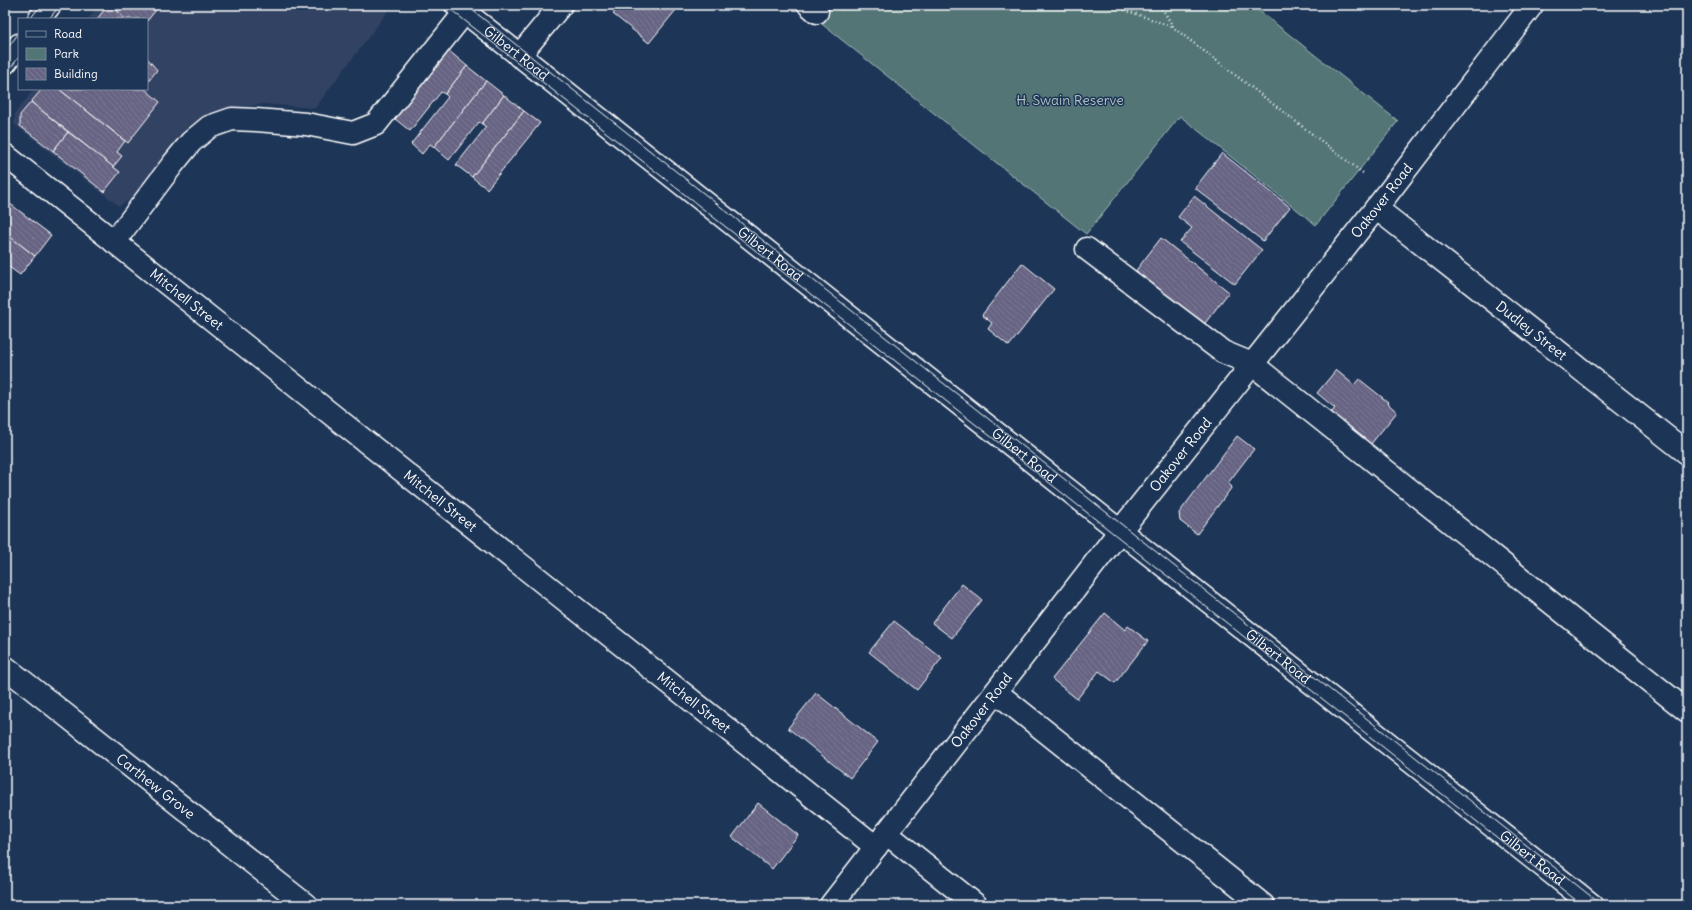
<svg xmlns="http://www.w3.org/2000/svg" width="1692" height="910" viewBox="0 0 1692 910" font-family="Delius,sans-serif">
	<defs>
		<pattern id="building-back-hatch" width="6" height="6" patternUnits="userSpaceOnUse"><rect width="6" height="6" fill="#666383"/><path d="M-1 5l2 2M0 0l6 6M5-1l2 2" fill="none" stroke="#7d7a96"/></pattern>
	</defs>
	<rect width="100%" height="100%" fill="#1d3557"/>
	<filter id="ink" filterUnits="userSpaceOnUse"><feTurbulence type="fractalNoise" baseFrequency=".025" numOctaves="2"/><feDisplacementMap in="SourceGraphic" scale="8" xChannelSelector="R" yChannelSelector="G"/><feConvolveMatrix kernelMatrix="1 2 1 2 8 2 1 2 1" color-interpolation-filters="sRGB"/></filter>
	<g filter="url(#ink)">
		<!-- built -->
		<path fill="#334364" d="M99 5H383L389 10 315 108 263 104 220 111 192 127 141 193 119 206 14 124 15 113 34 89H147V19H88Z"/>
		<!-- park -->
		<path fill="#527575" stroke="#a8baba" d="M822 5H1260L1257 9 1398 121 1316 225 1180 116 1086 234 813 17Z"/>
		<!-- building -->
		<g fill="url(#building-back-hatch)" stroke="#fff">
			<path d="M108 5H113L124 19H97Z"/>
			<path d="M113 5H160L147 21V19H124Z"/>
			<path d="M616 5H680L649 43 613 14 618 8Z"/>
			<path d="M448 50 467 66 445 94 441 92 410 131 394 118Z"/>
			<path d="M147 58 157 70 147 83Z"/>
			<path d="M467 66 486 81 434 147 430 144 422 154 411 144 448 97 445 94Z"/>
			<path d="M486 81 504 95 482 124 479 122 449 160 434 147Z"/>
			<path d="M42 89H59L125 141 117 152 122 156 113 167 31 102Z"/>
			<path d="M59 89H145L160 102 128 143Z"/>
			<path d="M504 95 524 111 472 177 456 165 486 127 482 124Z"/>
			<path d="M31 102 68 132 53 151 20 126V115Z"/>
			<path d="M524 111 540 123 487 189 472 177Z"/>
			<path d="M68 132 120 172 104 192 53 151Z"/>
			<path d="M1222 153 1290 207 1263 241 1195 188Z"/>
			<path d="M1194 196 1262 250 1235 284 1180 242 1192 228 1178 217Z"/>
			<path d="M5 200 51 235 35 256 5 233Z"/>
			<path d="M5 233 35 256 20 275 5 264Z"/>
			<path d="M1161 238 1229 292 1202 327 1134 273Z"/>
			<path d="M1022 263 1054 289 1009 346 988 329 992 323 982 315Z"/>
			<path d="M1336 370 1354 385 1359 379 1388 402 1387 403 1397 412 1370 445 1331 413 1335 408 1317 393Z"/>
			<path d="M1237 436 1254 449 1228 483 1232 487 1197 534 1180 521 1179 513Z"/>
			<path d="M962 584 982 600 952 638 932 623Z"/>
			<path d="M1105 613 1125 630 1128 626 1148 641 1115 683 1099 671 1077 699 1052 679Z"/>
			<path d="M894 621 942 658 917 690 869 652Z"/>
			<path d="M816 693 878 742 850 778 788 728Z"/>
			<path d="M758 803 798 835 772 869 732 837Z"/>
		</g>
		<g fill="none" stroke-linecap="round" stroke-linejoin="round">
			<!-- minor casing -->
			<g stroke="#fff" stroke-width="25">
				<g id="minor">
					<path id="s1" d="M456 5 1592 905"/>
					<path d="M809 5 817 12"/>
					<path d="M39 19 50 5"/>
					<path d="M519 56 561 5"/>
					<path d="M5 63 19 45"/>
					<path id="s2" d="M5 155 876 847"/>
					<path id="s3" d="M1376 208 1687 453"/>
					<path d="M114 242 173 164 191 142 209 127 232 119 256 120 306 124 353 133 376 124 465 12"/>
					<path d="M1087 249 1223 352 1252 364 1687 711"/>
					<path id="s4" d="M5 667 306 905"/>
					<path d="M996 692 1263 905"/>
					<path d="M886 833 976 905"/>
					<path id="s5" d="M831 905 1116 536 1388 193 1532 5"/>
				</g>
			</g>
			<!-- path -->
			<g stroke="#fff" stroke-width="2.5" stroke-dasharray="1 3" stroke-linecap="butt">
				<path d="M1105 5 1125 10 1173 27"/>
				<path d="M1160 5 1174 28 1363 173"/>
				<path d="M842 9 892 5"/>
			</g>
			<!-- minor -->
			<use href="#minor" stroke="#1d3557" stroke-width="22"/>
			<!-- tram -->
			<g stroke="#fff" stroke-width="1">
				<path d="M445 5 1228 624 1582 905"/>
				<path d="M466 5 1602 905"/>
				<path d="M30 19 41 5"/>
				<path d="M49 19 60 5"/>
				<path d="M5 51 19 33"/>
				<path d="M5 75 19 57"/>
			</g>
		</g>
	</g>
	<g text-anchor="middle" stroke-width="3" stroke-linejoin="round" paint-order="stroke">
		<!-- street labels -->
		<g font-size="14" fill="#fff" stroke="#1d3557">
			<text dy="5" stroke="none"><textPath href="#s1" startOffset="77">Gilbert Road</textPath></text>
			<text dy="5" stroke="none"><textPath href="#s5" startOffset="894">Oakover Road</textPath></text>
			<text dy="5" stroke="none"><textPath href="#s1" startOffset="401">Gilbert Road</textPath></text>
			<text dy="5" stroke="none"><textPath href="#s2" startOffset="232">Mitchell Street</textPath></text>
			<text dy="5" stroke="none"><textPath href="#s3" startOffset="198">Dudley Street</textPath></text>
			<text dy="5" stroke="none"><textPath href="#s5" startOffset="570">Oakover Road</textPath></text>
			<text dy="5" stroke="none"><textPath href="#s1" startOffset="725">Gilbert Road</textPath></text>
			<text dy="5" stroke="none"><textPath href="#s2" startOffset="556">Mitchell Street</textPath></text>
			<text dy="5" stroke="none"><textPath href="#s1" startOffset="1049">Gilbert Road</textPath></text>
			<text dy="5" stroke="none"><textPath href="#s2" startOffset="880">Mitchell Street</textPath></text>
			<text dy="5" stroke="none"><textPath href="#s5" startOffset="246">Oakover Road</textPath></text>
			<text dy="5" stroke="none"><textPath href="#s4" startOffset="192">Carthew Grove</textPath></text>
			<text dy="5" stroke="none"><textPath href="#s1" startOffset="1373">Gilbert Road</textPath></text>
		</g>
		<!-- park labels -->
		<g font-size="14" fill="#b1c1c1" stroke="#1d3557">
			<text x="1070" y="105">H. Swain Reserve</text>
		</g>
	</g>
	<!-- margin -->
	<rect width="1692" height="910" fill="none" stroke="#1d3557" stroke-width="20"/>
	<rect x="10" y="10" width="1672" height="890" fill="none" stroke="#fff" stroke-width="1.5" filter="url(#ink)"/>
	<!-- legend -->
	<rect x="18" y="18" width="130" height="72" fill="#1d3557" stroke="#77869a"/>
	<rect x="26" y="31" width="20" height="6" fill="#1d3557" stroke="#77869a"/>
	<text x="54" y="38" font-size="12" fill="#ffffff">Road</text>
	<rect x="26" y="48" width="20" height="12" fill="#527575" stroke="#77869a"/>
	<text x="54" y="58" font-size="12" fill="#ffffff">Park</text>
	<rect x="26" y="68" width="20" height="12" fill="url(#building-back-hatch)" stroke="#77869a"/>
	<text x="54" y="78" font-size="12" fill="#ffffff">Building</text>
</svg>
